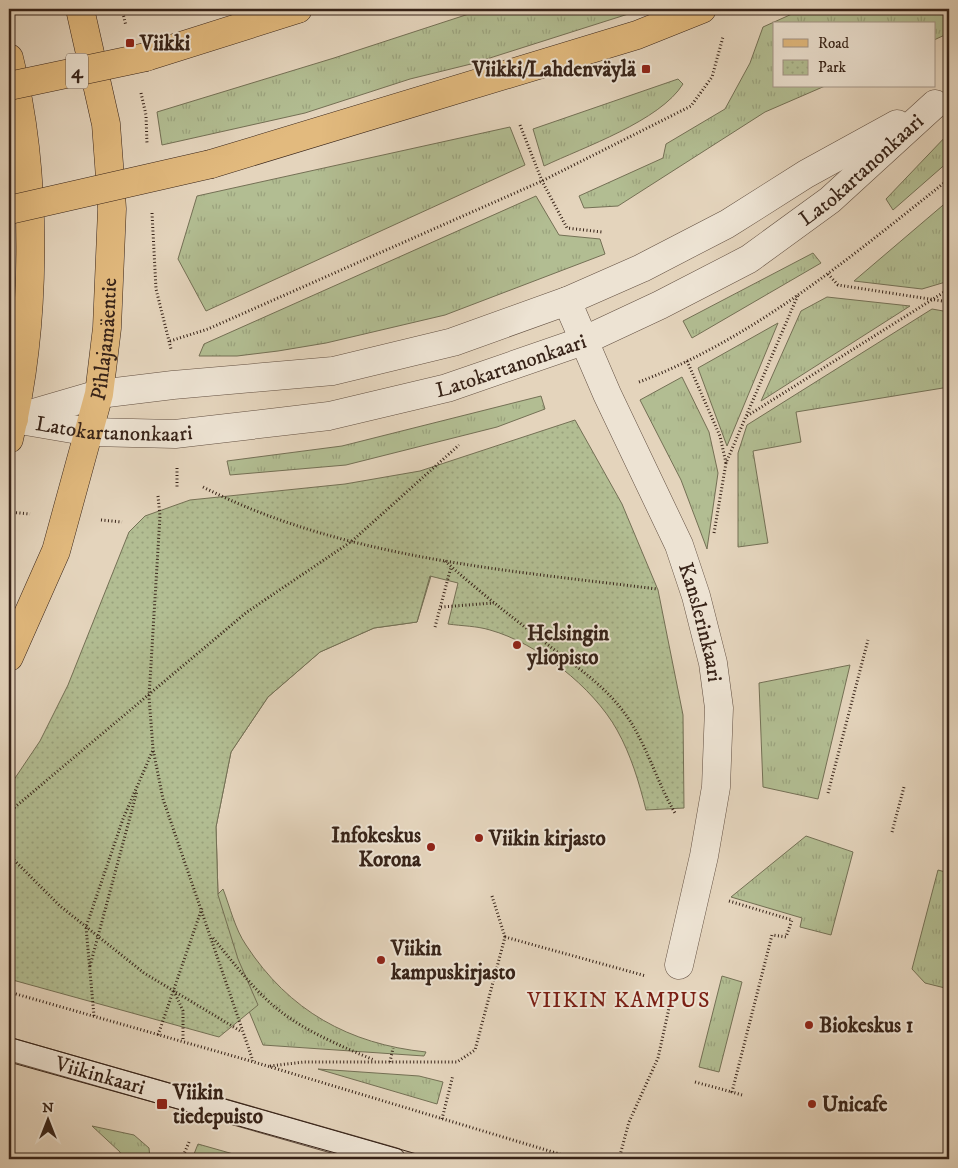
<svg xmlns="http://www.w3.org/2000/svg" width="958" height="1168" viewBox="0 0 958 1168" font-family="'IM FELL DW Pica',serif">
	<defs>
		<pattern id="grass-tufts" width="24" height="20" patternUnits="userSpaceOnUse" patternTransform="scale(1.25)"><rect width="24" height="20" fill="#b2bd92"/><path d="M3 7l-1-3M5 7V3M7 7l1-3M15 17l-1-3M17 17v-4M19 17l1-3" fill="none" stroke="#9aa27d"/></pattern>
		<pattern id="park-dots" width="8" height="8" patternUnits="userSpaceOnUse" patternTransform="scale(1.25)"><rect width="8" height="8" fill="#b2bd92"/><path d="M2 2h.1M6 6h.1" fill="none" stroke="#9aa27d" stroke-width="1.8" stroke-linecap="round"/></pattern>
	</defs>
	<rect width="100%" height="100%" fill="#e4d4bc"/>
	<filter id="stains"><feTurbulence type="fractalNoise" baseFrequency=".004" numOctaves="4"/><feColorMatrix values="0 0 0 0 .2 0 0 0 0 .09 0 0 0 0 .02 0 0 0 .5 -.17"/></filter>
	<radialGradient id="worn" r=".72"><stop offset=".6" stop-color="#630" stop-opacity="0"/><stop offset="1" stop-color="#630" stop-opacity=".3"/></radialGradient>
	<!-- grass -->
	<g fill="url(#grass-tufts)" stroke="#747055">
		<path d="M484 9H644L471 64 410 79 305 113 162 145 157 112 334 58Z"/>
		<path d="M803 9H949V33L934 40V24H774V86H825L765 112 618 206 584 208 579 196 663 158 666 144 725 109 750 63 763 27Z"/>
		<path d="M678 79 683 84C660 121 584 147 544 166L533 129Z"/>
		<path d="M510 127 525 165 206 311 178 259 197 196Z"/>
		<path d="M949 133V161L893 210 886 199Z"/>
		<path d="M536 196 559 235 600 239 605 254 445 315 326 343 278 351 237 356H199L204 344Z"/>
		<path d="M949 200V281L922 289 854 281Z"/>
		<path d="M813 253 821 263 692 338 683 321Z"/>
		<path d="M827 297 910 306 761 401 801 311Z"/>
		<path d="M932 309 949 312V387L796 412 801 442 753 451 768 543 738 547V453L747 425Z"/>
		<path d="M778 323 727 446 698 368Z"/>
		<path d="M682 377 709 432 718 473 707 549 681 480 640 400Z"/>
		<path d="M541 396 545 409 497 427 346 465 230 475 227 461 342 446Z"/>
		<path d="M358 551 431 576 417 622 374 628 320 652 268 697 231 752 216 827 218 894 223 889C230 907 235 929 246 945 289 1011 349 1044 426 1052L424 1056 263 1045 220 941 170 689Z"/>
		<path d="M850 665 818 799 763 787 759 683Z"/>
		<path d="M806 836 853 852 831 935 800 927 802 918 731 897Z"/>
		<path d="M938 870 949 873V989L925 983 912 969Z"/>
		<path d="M722 976 742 982 719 1072 699 1067Z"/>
		<path d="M318 1069 419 1076 443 1082 437 1104Z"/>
		<path d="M92 1126 134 1135 149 1148 150 1159H122L120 1152Z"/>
		<path d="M198 1144 251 1159H192Z"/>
	</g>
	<!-- park -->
	<path fill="url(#park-dots)" stroke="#747055" d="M575 420 622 504 658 590 683 715 684 808 646 810C639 782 631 755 617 730 593 687 537 643 490 630 477 626 462 626 448 624L458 583 430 576 417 622 374 628 320 652 268 697 231 752 216 827 218 895 238 959 258 1005 219 1037 9 979V787L40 741 68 685 129 532 145 516 190 500 345 484 420 471Z"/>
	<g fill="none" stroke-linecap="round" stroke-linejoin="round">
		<!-- service casing -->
		<g stroke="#624f41" stroke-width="24">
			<g id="service">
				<path id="s1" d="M9 1049 394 1159"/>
			</g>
		</g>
		<!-- minor casing -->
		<g stroke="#624f41" stroke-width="29">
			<g id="minor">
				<path id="s2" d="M567 301 607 394 679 545 696 596 713 663 719 708 716 787 704 856 679 965"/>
			</g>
		</g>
		<!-- tertiary casing -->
		<g stroke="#624f41" stroke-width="29">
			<g id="tertiary">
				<path d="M20 417 99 394 173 385 333 371 453 342 567 301 642 268 727 224 806 174 897 124"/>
				<path id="s3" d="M14 419 90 432 175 434 329 416 447 388 583 341 660 305 749 259 830 200 935 104"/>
			</g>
		</g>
		<!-- primary casing -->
		<g stroke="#372318" stroke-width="29">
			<g id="primary">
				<path d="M9 58C38 173 37 323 9 439"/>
				<path id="s4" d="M9 657 56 551 99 394 107 328 112 209 109 164 106 124 80 9"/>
			</g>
		</g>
		<!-- motorway casing -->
		<g stroke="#372318" stroke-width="29">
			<g id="motorway">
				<path d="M146 57 298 9"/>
				<path d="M211 164 637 35 702 9"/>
				<path d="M9 419H14"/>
			</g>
		</g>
		<!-- path -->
		<g stroke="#372318" stroke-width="3" stroke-dasharray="1 2.5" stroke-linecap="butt">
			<path d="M122 9 126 26"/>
			<path d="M141 93 146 115 147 144"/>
			<path d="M520 125 542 181 567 228 602 232"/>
			<path d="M152 213 156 289 171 349"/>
			<path d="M828 274 838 285 949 302"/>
			<path d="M170 341 208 329 542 181 691 106 712 77 723 37"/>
			<path d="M687 361 720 436 726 463"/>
			<path d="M639 382C755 338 853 255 949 179"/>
			<path d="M747 416 949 289"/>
			<path d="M177 468V487"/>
			<path d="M203 487C342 558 505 570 657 589"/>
			<path d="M158 496 160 516 149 697 153 749 163 799 253 1061"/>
			<path d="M9 512 30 514"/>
			<path d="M101 520 122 522"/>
			<path d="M714 533 726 463 798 295"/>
			<path d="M445 561C476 589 509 615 543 641 571 663 601 682 623 711 646 741 656 781 675 813"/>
			<path d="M441 607 494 603"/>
			<path d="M435 627 451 567"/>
			<path d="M828 793 868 640"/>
			<path d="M9 812 247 612 352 541 459 445"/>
			<path d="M892 832 904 787"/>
			<path d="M9 855 60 906 144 973 242 1032"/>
			<path d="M492 896 505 937"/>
			<path d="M729 901 792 920 786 937 772 935 732 1092 742 1095"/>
			<path d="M213 938C234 963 254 991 280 1011 305 1031 345 1048 374 1060"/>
			<path d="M90 966 137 791"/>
			<path d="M174 991 183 1011V1041"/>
			<path d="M9 992 254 1062 576 1159"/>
			<path d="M94 1016 86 927 123 819 153 750"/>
			<path d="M158 1035 202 908"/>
			<path d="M390 1062 393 1048"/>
			<path d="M270 1066 304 1062H457L475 1050 505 937 646 976"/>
			<path d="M695 1082 732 1092"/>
			<path d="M442 1119 453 1075"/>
			<path d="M182 1159 189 1142"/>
			<path d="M619 1159 629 1122 658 1058 671 999"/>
			<path d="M751 1159V1158"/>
		</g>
		<!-- service -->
		<use href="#service" stroke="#ede3d3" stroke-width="22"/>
		<!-- minor -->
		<use href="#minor" stroke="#ede3d3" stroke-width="28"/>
		<!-- tertiary -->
		<use href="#tertiary" stroke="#ede3d3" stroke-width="28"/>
		<!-- primary -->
		<use href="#primary" stroke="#e2ba7e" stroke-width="28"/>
		<!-- motorway -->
		<use href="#motorway" stroke="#e2ba7e" stroke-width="28"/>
		<!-- tram -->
		<g stroke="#372318" stroke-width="1">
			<path d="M9 1037 434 1159"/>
			<path d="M9 1062 357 1159"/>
		</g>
		<!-- motorway-bridge casing -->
		<g stroke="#372318" stroke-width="29" stroke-linecap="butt">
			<g id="motorway-bridge">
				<path d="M9 86 146 57"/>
				<path d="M9 210 211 164"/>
			</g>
		</g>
		<!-- motorway-bridge -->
		<use href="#motorway-bridge" stroke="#e2ba7e" stroke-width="28"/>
	</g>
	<!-- markers -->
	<g fill="#8f2418" stroke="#ede3d3" stroke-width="2">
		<rect x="125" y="38" width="10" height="10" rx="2.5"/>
		<rect x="641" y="64" width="10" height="10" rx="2.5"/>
		<circle cx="517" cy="645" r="5"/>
		<circle cx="479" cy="838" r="5"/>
		<circle cx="431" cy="847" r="5"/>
		<circle cx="381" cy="960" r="5"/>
		<circle cx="809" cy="1025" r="5"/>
		<rect x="156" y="1098" width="12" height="12" rx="2.5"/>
		<circle cx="812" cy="1104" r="5"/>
	</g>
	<g text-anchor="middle" stroke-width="4" stroke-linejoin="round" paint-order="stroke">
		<!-- shield labels -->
		<rect fill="#ede3d3" stroke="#6e5d50" stroke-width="1" x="66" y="53.5" width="22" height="35" rx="4"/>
		<g font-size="20" font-weight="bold" fill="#372318">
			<text x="77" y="78">4</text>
		</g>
		<!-- poi labels -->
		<g font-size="21" font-weight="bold" fill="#372318" stroke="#ede3d3" text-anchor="start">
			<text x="140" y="50">Viikki</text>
			<text x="636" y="76" text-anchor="end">Viikki/Lahdenväylä</text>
			<text x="527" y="640">Helsingin<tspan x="527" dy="24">yliopisto</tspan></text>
			<text x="421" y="842" text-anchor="end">Infokeskus<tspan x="421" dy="24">Korona</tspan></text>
			<text x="489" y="845">Viikin kirjasto</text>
			<text x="391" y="955">Viikin<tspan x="391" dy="24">kampuskirjasto</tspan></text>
			<text x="819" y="1032">Biokeskus 1</text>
			<text x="173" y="1099">Viikin<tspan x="173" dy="24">tiedepuisto</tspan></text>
			<text x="822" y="1111">Unicafe</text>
		</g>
		<!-- street labels -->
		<g font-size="21" fill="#372318" stroke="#ede3d3">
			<text dy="7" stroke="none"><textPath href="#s3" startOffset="911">Latokartanonkaari</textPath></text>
			<text dy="7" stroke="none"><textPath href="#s4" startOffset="334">Pihlajamäentie</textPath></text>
			<text dy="7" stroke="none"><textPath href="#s3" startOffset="506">Latokartanonkaari</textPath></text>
			<text dy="7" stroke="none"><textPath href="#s3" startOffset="101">Latokartanonkaari</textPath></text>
			<text dy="7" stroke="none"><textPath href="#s2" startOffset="349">Kanslerinkaari</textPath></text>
			<text dy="7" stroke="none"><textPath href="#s1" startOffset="95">Viikinkaari</textPath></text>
		</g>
		<!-- neighbourhood labels -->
		<g font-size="22" letter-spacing="1" fill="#7a1f14" stroke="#ede3d3">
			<text x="619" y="1007">VIIKIN KAMPUS</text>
		</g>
	</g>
	<!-- margin -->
	<rect width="958" height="1168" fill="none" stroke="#e4d4bc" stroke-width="30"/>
	<rect x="10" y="10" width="938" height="1148" fill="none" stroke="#372318" stroke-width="2.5"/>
	<rect x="15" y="15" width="928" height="1138" fill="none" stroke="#372318"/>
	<!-- legend -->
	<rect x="773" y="22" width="162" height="65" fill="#ede3d3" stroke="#a49688"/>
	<rect x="783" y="39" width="25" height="8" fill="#e2ba7e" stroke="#a49688"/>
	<text x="818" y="48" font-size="15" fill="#372318">Road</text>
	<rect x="783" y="60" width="25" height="15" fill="url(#park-dots)" stroke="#a49688"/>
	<text x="818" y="72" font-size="15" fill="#372318">Park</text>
	<!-- north arrow -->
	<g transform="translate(48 1120)" stroke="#ede3d3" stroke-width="4" paint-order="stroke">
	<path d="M0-4L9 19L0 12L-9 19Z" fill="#372318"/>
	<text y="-8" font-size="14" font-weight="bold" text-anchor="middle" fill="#372318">N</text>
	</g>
	<rect width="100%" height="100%" filter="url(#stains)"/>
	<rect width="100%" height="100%" fill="url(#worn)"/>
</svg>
